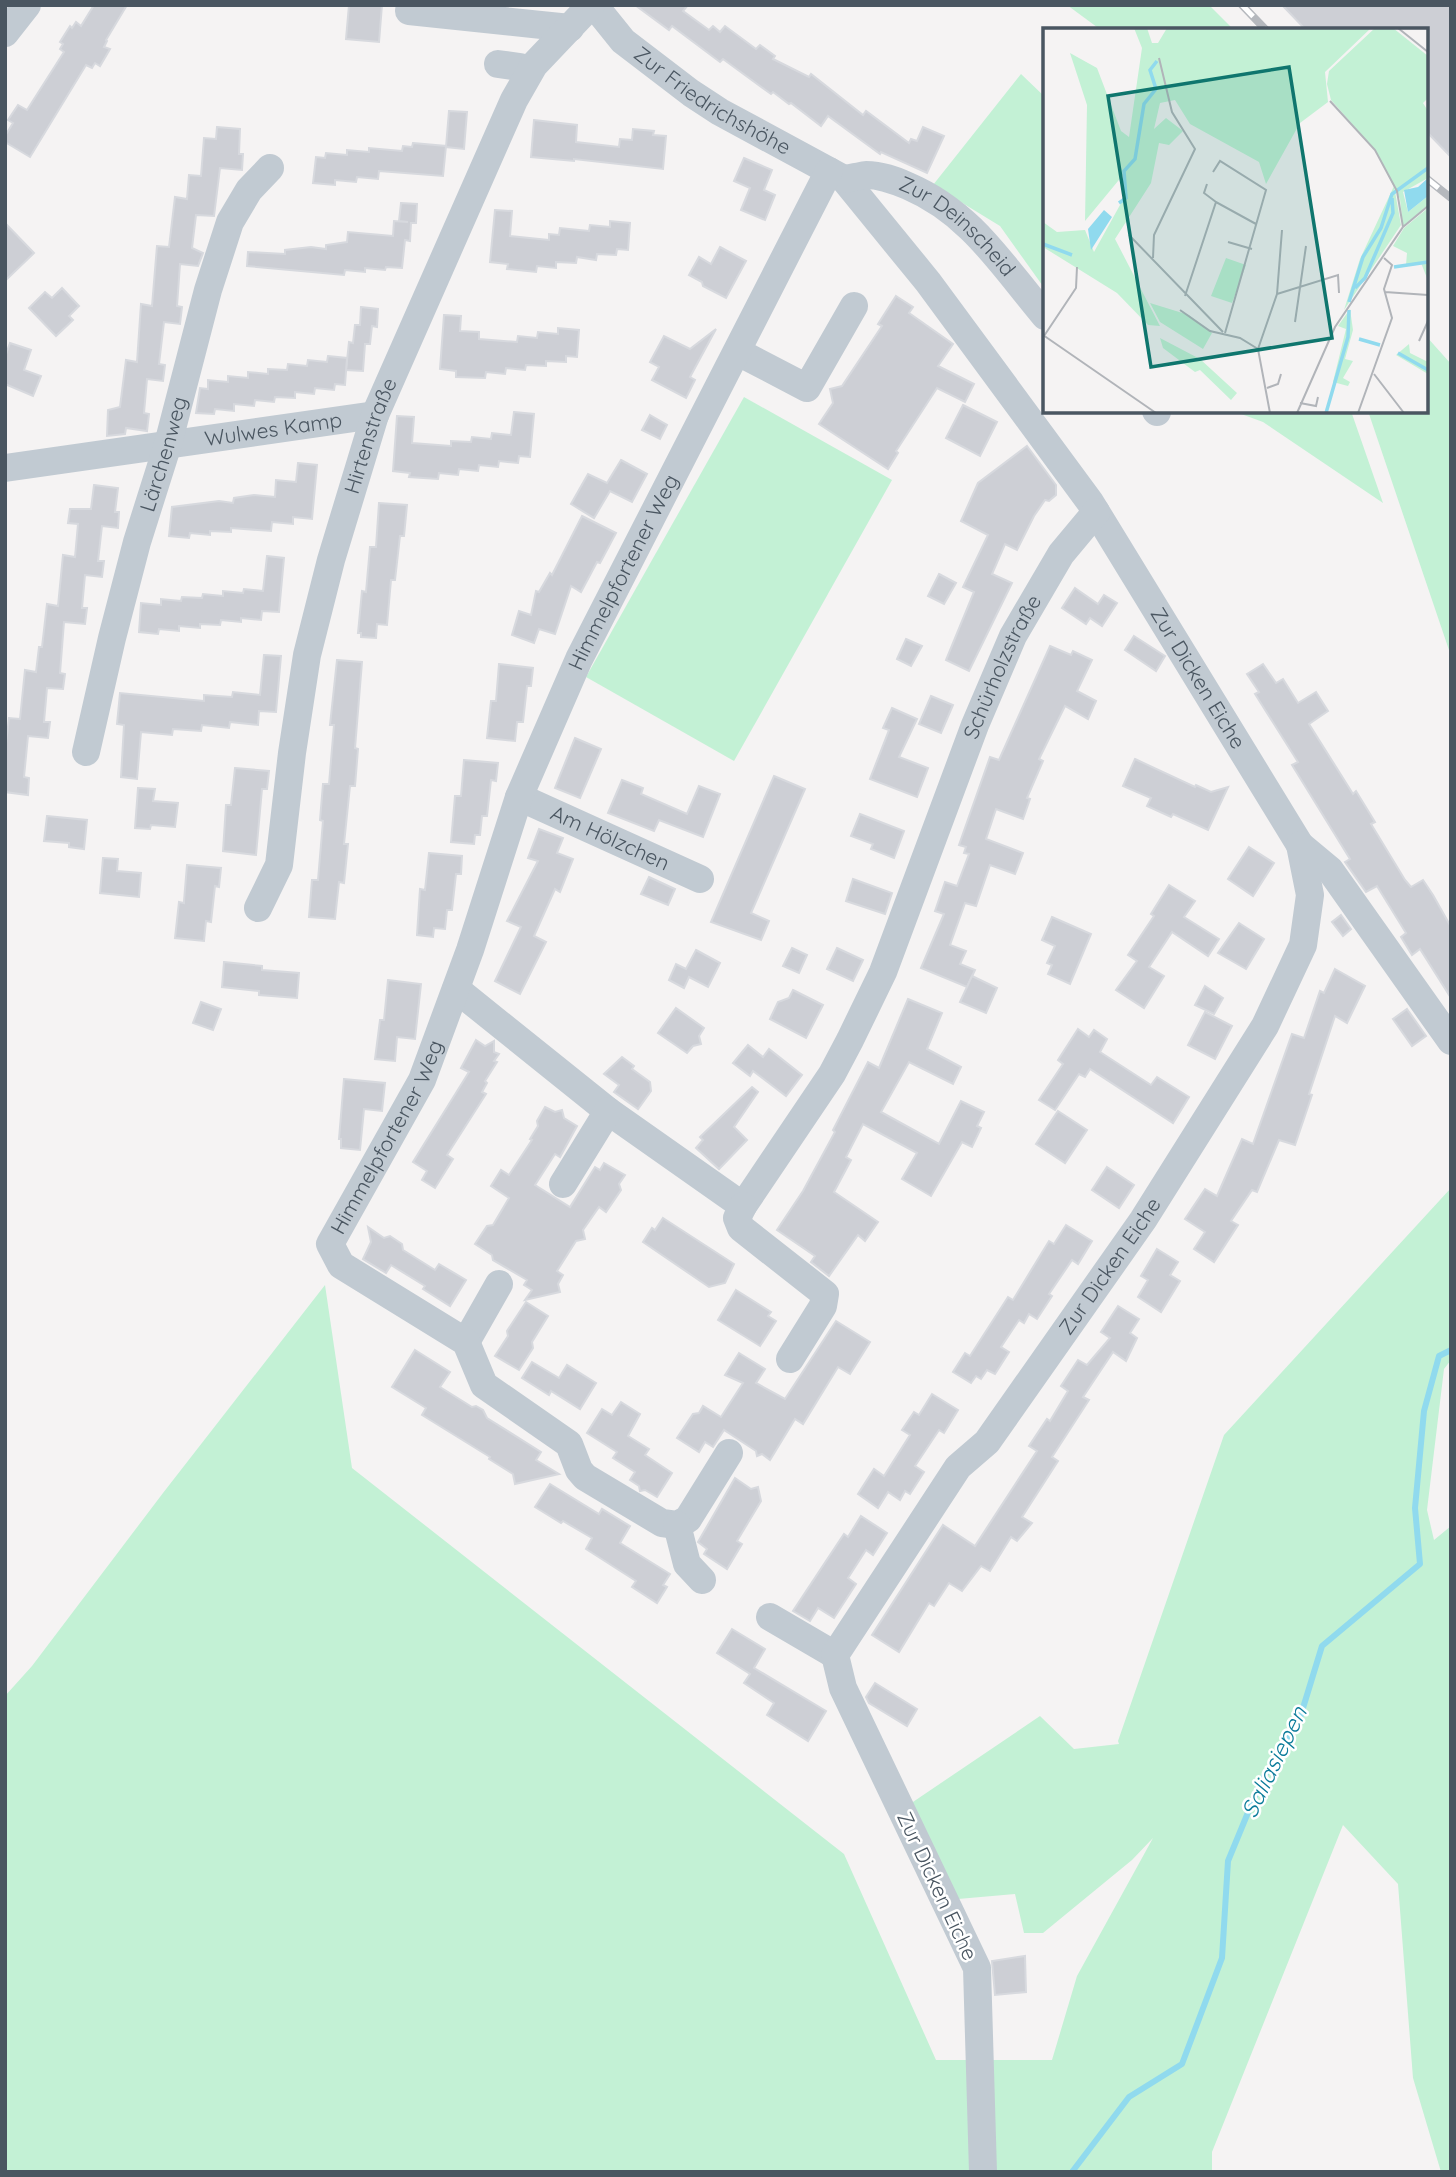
<svg xmlns="http://www.w3.org/2000/svg" width="1456" height="2177" viewBox="0 0 1456 2177" font-family="Quicksand,sans-serif">
	<rect width="100%" height="100%" fill="#f5f3f3"/>
	<!-- green -->
	<g fill="#c3f1d5">
		<path d="M1067 5H1209L1234 30H1101Z"/>
		<path d="M1021 74 1045 97V289L1000 226 933 185Z"/>
		<path d="M1426 336 1451 364V656L1368 411H1426Z"/>
		<path d="M744 397 892 480 734 761 586 677Z"/>
		<path d="M1233 411H1351L1383 503 1263 422Z"/>
		<path d="M1451 1188V1360L1444 1369 1427 1510 1434 1540 1451 1526V2172H1441L1413 2078 1398 1884 1343 1825 1212 2152V2172H5V1696L32 1666 163 1493 325 1285 352 1468 844 1854 936 2060H1052L1077 1976 1153 1838 1132 1860 1043 1933H1024L1015 1894 958 1899 907 1806 1040 1716 1074 1749 1119 1744 1118 1741 1224 1435Z"/>
	</g>
	<g fill="none" stroke-linecap="round" stroke-linejoin="round">
		<!-- stream -->
		<path stroke="#90daee" stroke-width="6" d="M1072 2172 1129 2097 1182 2064 1222 1958 1228 1861 1261 1781 1299 1721 1322 1646 1420 1564 1415 1508 1424 1411 1439 1356 1451 1350"/>
	</g>
	<!-- building -->
	<g fill="#cdcfd5" stroke="#d7d9de" stroke-width="2">
		<path d="M94 5H127L106 40 107 41 104 47 110 49 100 66 95 63 92 68 86 65 30 157 5 142V136L13 123 8 120 18 105 27 110 64 52 60 49 63 44 60 42 70 26 72 28 76 22 81 26Z"/>
		<path d="M349 5H382L379 42 346 39Z"/>
		<path d="M635 5H688L683 11 709 30 713 26 720 32 725 26 756 49 760 45 775 56 773 59 809 77 811 74 863 115 866 111 909 143 911 139 917 141 923 127 944 136 927 173 881 152 880 154 828 116 821 126 791 103 789 104 773 92 771 94 723 59 720 62 672 26 669 30Z"/>
		<path d="M1282 5H1451V157L1426 131V30H1306Z"/>
		<path d="M449 111 467 112 464 149 446 147Z"/>
		<path d="M534 120 577 125 576 142 619 147 620 139 632 140 633 129 654 131 653 135 666 136 663 169 574 159V161L531 157Z"/>
		<path d="M217 127 240 129 239 154H243L242 170 220 168 214 216 196 215 192 248 203 253 198 266 180 264 177 306 182 307 180 324 164 322 159 364 165 365 163 381 147 379 144 413 149 414 147 431 126 428 125 434 107 436 108 410 120 407 126 360 137 362 141 304 152 306 157 246 169 247 175 197 187 199 189 175 201 176 204 138 216 139Z"/>
		<path d="M413 143 446 146 443 176 379 171 378 179 357 177 356 182 335 180V185L313 183 316 157 325 158 326 153 347 155V150L369 152V148L402 151 403 146 412 147Z"/>
		<path d="M744 158 772 170 764 190 775 195 765 220 741 210 750 188 734 181Z"/>
		<path d="M401 203 417 204 416 223H411L410 241 405 240 402 268 386 267 385 270 365 268V272L345 270 344 275 247 266 248 252 285 254V250L311 247 326 249V245L347 242 348 232 393 236 394 221 408 222 399 221Z"/>
		<path d="M495 210 512 211 510 236 549 240V234L559 235 560 228 589 231 590 225 610 227V221L630 223 628 250 617 249 616 255 597 254 596 260 577 257 576 263 556 262V268L537 266 536 272 507 269 508 264 490 262Z"/>
		<path d="M5 223 34 253 5 281Z"/>
		<path d="M720 247 746 261 726 298 703 286 702 282 689 275 699 257 711 264Z"/>
		<path d="M62 288 79 306 69 316 73 320 56 336 29 308 45 292 52 298Z"/>
		<path d="M896 296 913 307 909 313 953 344 938 366 974 384 965 402 937 388 896 451 898 453 888 469 819 424 833 403 830 389 842 386 882 326 878 324Z"/>
		<path d="M361 307 378 309 377 327 372 326 370 344H365L363 371 346 370 349 342 353 343 355 325H360Z"/>
		<path d="M444 315 461 316 460 331 479 332V339L517 342 518 336 537 338 538 332 558 334V328L579 330 577 357 566 356V362L546 361V366L526 365 525 370 506 368 505 374 486 372 485 378 456 377V371L440 369Z"/>
		<path d="M716 329 690 377 695 380 686 398 652 380 659 367 650 362 664 336 690 349Z"/>
		<path d="M10 343 31 350 24 370 41 376 33 396 5 384V357Z"/>
		<path d="M328 356 347 358 345 385 335 384 334 390 315 388 314 394 295 392V398L275 397 274 402 255 400 254 406 234 404V411L215 409 214 414 196 413 200 388 208 389V380L228 382V376L248 378V372L268 374V369L287 370 288 364 307 366 308 360 327 362Z"/>
		<path d="M963 405 997 422 980 456 946 438Z"/>
		<path d="M514 412 534 414 530 457 519 456 518 463 499 461 498 467 479 465 478 471 459 469 458 475 439 473 438 479 409 477 410 473 393 471 397 416 414 417 412 443 451 446V441L471 442 472 437 491 439 492 433 511 435Z"/>
		<path d="M650 415 667 425 660 439 642 430Z"/>
		<path d="M1027 446 1056 485V495L1049 501 1045 500 1034 516 1017 550 1005 544 992 574 1012 583 969 671 946 660 974 592 963 587 988 535 961 521 978 483Z"/>
		<path d="M621 460 647 474 632 502 610 491 594 518 571 504 588 474 607 483Z"/>
		<path d="M298 463 317 465 312 519 293 517V524L272 522 271 531 231 528V532L210 531V535L190 533 189 538 169 536 172 507 219 501 233 503 234 498 254 495 275 497 276 480 296 482Z"/>
		<path d="M94 485 118 488 115 512H119L118 528 102 526 98 561H104L102 577 85 575 82 608H87L85 624 64 622 60 673 65 674 63 689 47 688 44 722H50L48 738 28 736 24 777 29 778 28 795 5 792V752L9 718 20 719 25 670 36 672 39 647H42L47 604 58 606 63 555 75 557 78 524 68 523 70 509H91Z"/>
		<path d="M379 503 407 505 404 536H400L395 580H391L387 625 377 624 376 638 361 637V633H358L362 591 366 592 370 547H376Z"/>
		<path d="M582 516 616 533 600 563 597 562 581 592 571 586 555 634 539 629 534 643 512 635 519 611 531 615 536 591 539 592 550 573 552 575Z"/>
		<path d="M267 556 284 558 279 612 262 611 261 620 241 618V622L221 620 220 625 200 624V628L179 626V631L159 629 158 634 139 632 141 603 161 605V599L181 601 182 597 202 598 203 594 223 596V591L243 593 244 589 263 591Z"/>
		<path d="M939 574 956 583 944 604 928 596Z"/>
		<path d="M1075 588 1098 604 1104 595 1117 603 1102 626 1090 618 1086 624 1062 608Z"/>
		<path d="M1134 636 1165 656 1156 671 1125 650Z"/>
		<path d="M906 639 922 646 911 666 897 659Z"/>
		<path d="M1050 646 1071 655 1073 651 1092 660 1077 691 1096 701 1088 719 1065 706 1039 759 1043 761 1027 798 1030 799 1023 819 996 809 986 839 1023 853 1015 874 990 865 976 906 965 903 950 945 966 951 960 964 975 970 967 987 921 968 944 914 935 911 945 882 957 886 969 854 964 853 966 847 959 845 990 757 999 760Z"/>
		<path d="M264 655 281 656 276 712 259 711 258 725 230 722 229 728 202 725 201 731 173 729 172 735 141 732 137 779 121 777 124 725 117 724 120 693 204 701V695L232 697 233 692 260 695Z"/>
		<path d="M337 660 362 662 355 748 358 749 355 786H350L344 844H348L344 883 339 882 335 919 309 917 312 880H318L323 821 320 820 323 784H329L334 725H330Z"/>
		<path d="M499 664 533 668 531 686H527L523 722H517L515 741 487 738 491 701H496Z"/>
		<path d="M1263 664 1276 683 1283 679 1298 703 1316 692 1328 711 1309 724 1353 794 1356 791 1375 822 1371 824 1405 880 1411 887 1423 880 1433 895 1451 927V998L1420 949 1412 955 1401 937 1406 933 1377 886 1366 892 1345 862 1350 859 1292 765 1298 762 1255 694 1259 692 1247 674Z"/>
		<path d="M931 696 953 705 941 733 919 724Z"/>
		<path d="M892 708 917 719 899 757 928 768 917 797 870 779 889 730 883 728Z"/>
		<path d="M575 738 601 749 580 798 555 788Z"/>
		<path d="M1135 759 1195 787 1196 785 1211 792 1228 787 1208 830 1173 814 1171 817 1147 806 1151 798 1123 786Z"/>
		<path d="M464 760 498 763 496 781 491 780 487 816H482L480 835H475L474 844 451 842 455 796H461Z"/>
		<path d="M235 768 269 771 267 789H262L256 855 223 851 226 805H231Z"/>
		<path d="M774 776 805 789 751 913 769 921 761 940 711 922Z"/>
		<path d="M622 780 643 788 641 794 687 814 699 786 720 794 703 837 659 820 654 831 608 813Z"/>
		<path d="M138 788 155 789 153 801 178 803 175 827 151 825 150 829 135 828Z"/>
		<path d="M860 814 904 831 894 858 871 849 873 844 851 836Z"/>
		<path d="M47 816 87 820 84 849 69 847V843L44 841Z"/>
		<path d="M539 829 563 838 557 853 573 859 560 892 555 889 534 936 546 942 520 994 495 981 521 927 507 921 538 861 528 858Z"/>
		<path d="M1249 847 1274 863 1253 896 1228 879Z"/>
		<path d="M429 853 462 856 461 874H456L452 910H447L445 929 434 928 433 937 417 935 420 889 425 890Z"/>
		<path d="M103 858 118 859 117 871 141 873 139 897 100 893Z"/>
		<path d="M187 865 221 868 219 887 215 886 211 922 206 921 204 941 175 938 179 902 184 903V901Z"/>
		<path d="M649 877 675 889 668 905 641 894Z"/>
		<path d="M853 879 892 893 885 914 846 901Z"/>
		<path d="M1169 885 1195 901 1184 917 1219 939 1208 956 1172 932 1149 967 1164 976 1144 1008 1116 990 1137 961 1128 955 1154 916 1151 914Z"/>
		<path d="M1341 915 1351 929 1343 936 1332 922Z"/>
		<path d="M1052 917 1091 934 1070 984 1048 974 1052 965 1047 963 1055 946 1042 940Z"/>
		<path d="M1239 923 1264 939 1246 969 1218 953Z"/>
		<path d="M792 948 807 955 799 973 783 966Z"/>
		<path d="M837 948 863 960 853 981 827 969Z"/>
		<path d="M696 950 720 963 708 987 689 977 684 988 669 980 676 964 686 969Z"/>
		<path d="M224 962 262 966V970L299 973 297 998 259 995V991L222 987Z"/>
		<path d="M1335 969 1365 986 1347 1023 1335 1016 1309 1094 1312 1095 1295 1145 1279 1140 1257 1192 1252 1190 1231 1221 1238 1225 1214 1262 1194 1249 1205 1232 1185 1219 1205 1189 1217 1196 1242 1139 1253 1144 1292 1034 1304 1038 1320 991 1324 993Z"/>
		<path d="M972 976 997 988 986 1013 960 1002Z"/>
		<path d="M388 980 421 984 415 1039 397 1037 395 1061 375 1059 380 1020H384Z"/>
		<path d="M1205 986 1223 998 1214 1014 1195 1005Z"/>
		<path d="M793 990 823 1005 806 1038 770 1019 778 1002 789 998Z"/>
		<path d="M908 999 942 1013 927 1049 961 1067 953 1084 909 1062 881 1112 939 1144 961 1101 984 1112 977 1126 981 1128 972 1147 962 1142 931 1196 902 1179 917 1153 863 1124 846 1157 851 1160 834 1192 878 1222 865 1241 858 1235 829 1276 811 1262 815 1256 777 1230 803 1191 835 1132 833 1130 868 1062 879 1068Z"/>
		<path d="M201 1002 221 1009 213 1030 193 1023Z"/>
		<path d="M676 1008 704 1028 699 1036 701 1044 693 1046 687 1053 658 1033Z"/>
		<path d="M1407 1009 1426 1036 1412 1046 1393 1019Z"/>
		<path d="M1205 1012 1232 1026 1215 1059 1188 1045Z"/>
		<path d="M1078 1029 1089 1037 1094 1030 1107 1039 1100 1052 1151 1085 1157 1077 1189 1097 1173 1123 1090 1069 1085 1077 1079 1074 1055 1110 1039 1100 1063 1064 1058 1060Z"/>
		<path d="M476 1040 485 1046 494 1041V1052L499 1054 494 1061 497 1062 485 1081 487 1083 482 1092 486 1094 447 1155 453 1159 435 1188 422 1180 427 1171 413 1162 469 1072 461 1068Z"/>
		<path d="M748 1045 763 1057 769 1049 802 1075 786 1096 753 1071 750 1076 733 1063Z"/>
		<path d="M622 1057 634 1066 632 1069 650 1082 651 1091 638 1109 614 1092 619 1085 604 1074Z"/>
		<path d="M344 1079 385 1083 382 1111 364 1109 360 1150 341 1148V1139H339Z"/>
		<path d="M752 1087 758 1092 734 1127 747 1140 719 1169 696 1148 703 1140 700 1137Z"/>
		<path d="M545 1107 555 1112 562 1110 564 1118 577 1126 560 1157 555 1154 535 1185 570 1207 595 1167 600 1170 604 1163 625 1175 619 1184 621 1190 606 1212 599 1207 583 1230 585 1239 576 1241 557 1271 563 1275 558 1284 560 1292 525 1300 532 1290 524 1285 527 1280 493 1260 492 1255 475 1244 487 1226 493 1225 509 1198 491 1186 501 1170 509 1175 532 1140 530 1139 538 1126 537 1121Z"/>
		<path d="M1058 1111 1087 1130 1065 1163 1036 1144Z"/>
		<path d="M1107 1167 1134 1185 1119 1208 1092 1190Z"/>
		<path d="M663 1218 734 1264 725 1283 709 1287 643 1242 652 1228 655 1230Z"/>
		<path d="M1066 1225 1092 1241 1078 1264 1072 1260 1049 1294 1052 1296 1037 1319 1029 1314 1024 1323 1019 1320 1001 1347 1009 1352 995 1374 987 1370 981 1379 976 1376 971 1383 953 1372 965 1353 970 1356 1008 1297 1013 1300 1049 1241 1054 1244Z"/>
		<path d="M368 1227 384 1238 390 1236 402 1244 403 1250 435 1270 439 1264 466 1280 450 1306 423 1289 425 1286 391 1265 386 1273 363 1259 371 1242Z"/>
		<path d="M1157 1249 1178 1262 1170 1275 1180 1281 1161 1312 1138 1297 1148 1280 1141 1276Z"/>
		<path d="M736 1290 771 1312 768 1316 776 1321 760 1346 718 1320Z"/>
		<path d="M526 1302 548 1316 532 1342 533 1348 519 1370 495 1356 508 1336 507 1331Z"/>
		<path d="M1118 1306 1139 1319 1130 1333 1137 1338 1126 1361 1113 1352 1083 1397 1089 1400 1052 1457 1058 1461 1022 1517 1032 1523 1017 1541 1011 1537 990 1571 981 1566 962 1591 949 1583 934 1606 929 1603 899 1652 872 1635 943 1525 975 1546 1037 1451 1029 1446 1047 1419 1050 1421 1068 1391 1061 1386 1078 1360 1087 1365 1110 1338 1101 1332Z"/>
		<path d="M836 1321 870 1342 850 1374 838 1367 803 1424 795 1419 770 1460 762 1454 757 1456 756 1451 724 1430 713 1447 705 1442 699 1452 677 1438 693 1414 699 1413 703 1406 721 1417 743 1383 725 1375 739 1353 765 1369 756 1383 785 1399Z"/>
		<path d="M415 1350 450 1372 440 1387 472 1407 476 1406 483 1410 487 1418 541 1452 536 1460 559 1474 515 1484 513 1474 489 1459 490 1457 422 1415 426 1408 392 1387Z"/>
		<path d="M532 1362 559 1378 567 1365 596 1383 580 1409 551 1391 549 1395 522 1378Z"/>
		<path d="M932 1394 958 1410 944 1433 939 1430 915 1466 924 1472 910 1494 905 1491 900 1500 888 1492 878 1508 858 1494 874 1469 884 1476 910 1435 902 1430 914 1412 919 1415Z"/>
		<path d="M621 1402 640 1414 628 1436 649 1449 645 1455 672 1473 657 1497 645 1490 640 1491 639 1486 630 1480 635 1472 613 1458 617 1452 587 1433 602 1409 612 1415Z"/>
		<path d="M735 1478 751 1489 758 1487 761 1501 737 1541 742 1544 727 1569 704 1554 707 1549 698 1542Z"/>
		<path d="M550 1484 599 1514 602 1509 630 1526 620 1543 670 1574 663 1585 667 1587 657 1603 632 1587 636 1581 586 1549 592 1538 563 1521 561 1523 535 1507Z"/>
		<path d="M861 1516 887 1533 873 1555 866 1550 848 1578 856 1584 834 1618 818 1608 810 1621 793 1611 844 1534 848 1537Z"/>
		<path d="M732 1629 765 1649 754 1668 826 1711 808 1741 767 1715 774 1703 744 1683 750 1674 717 1653Z"/>
		<path d="M875 1683 917 1709 907 1726 869 1703 866 1697Z"/>
		<path d="M1025 1956 1026 1992 995 1995 992 1961Z"/>
	</g>
	<g fill="none" stroke-linecap="round" stroke-linejoin="round">
		<!-- minor -->
		<g stroke="#c1cad2" stroke-width="28">
			<path id="s1" d="M594 5 623 41 691 93 720 112 844 179 928 282 1090 502 1300 845 1330 870 1451 1041"/>
			<path d="M409 11 570 28"/>
			<path d="M5 33 27 5"/>
			<path d="M498 64 520 67 529 72"/>
			<path id="s2" d="M844 179C851 178 859 176 866 175 881 175 894 180 908 186 971 213 1002 265 1045 316"/>
			<path d="M738 352 807 388 854 306"/>
			<path d="M1156 411 1157 412"/>
			<path id="s3" d="M5 468 375 415"/>
			<path id="s4" d="M86 752 112 638 137 542 168 444 208 290 230 222 249 190 270 168"/>
			<path id="s5" d="M519 797 700 879"/>
			<path id="s6" d="M258 908 279 865 292 753 307 655 331 560 375 415 514 100 534 65 591 5"/>
			<path id="s7" d="M456 989 608 1111 743 1206 832 1074 850 1040 883 972 975 725 1013 636 1061 554 1096 512"/>
			<path d="M563 1184 608 1111"/>
			<path d="M743 1206 737 1218 741 1228 825 1294 823 1306 790 1359"/>
			<path d="M466 1342 499 1284"/>
			<path id="s8" d="M729 1453 688 1519 677 1525 662 1523 585 1477 579 1470 569 1444 484 1385 466 1342 341 1265 330 1244 422 1080 470 950 519 797 579 659 829 171"/>
			<path d="M677 1525 687 1564 702 1580"/>
			<path d="M770 1617 835 1655"/>
			<path id="s9" d="M983 2172 977 1968 843 1688 835 1655 958 1467 987 1442 1143 1220 1265 1026 1303 945 1310 895 1300 845"/>
		</g>
		<!-- rail casing -->
		<g stroke="#b5b8bd" stroke-width="8">
			<g id="rail">
				<path d="M1242 5 1266 30"/>
				<path d="M1426 178 1451 198"/>
			</g>
		</g>
		<!-- rail -->
		<use href="#rail" stroke="#fff" stroke-width="5" stroke-dasharray="16" stroke-linecap="butt"/>
	</g>
	<g text-anchor="middle" stroke-width="5" stroke-linejoin="round" paint-order="stroke">
		<!-- street labels -->
		<g font-size="21" fill="#4a5661" stroke="#fff">
			<text dy="7" stroke="none"><textPath href="#s1" startOffset="154">Zur Friedrichshöhe</textPath></text>
			<text dy="7" stroke="none"><textPath href="#s2" startOffset="130">Zur Deinscheid</textPath></text>
			<text dy="7" stroke="none"><textPath href="#s3" startOffset="271">Wulwes Kamp</textPath></text>
			<text dy="7" stroke="none"><textPath href="#s6" startOffset="488">Hirtenstraße</textPath></text>
			<text dy="7" stroke="none"><textPath href="#s4" startOffset="308">Lärchenweg</textPath></text>
			<text dy="7" stroke="none"><textPath href="#s8" startOffset="1288">Himmelpfortener Weg</textPath></text>
			<text dy="7" stroke="none"><textPath href="#s7" startOffset="961">Schürholzstraße</textPath></text>
			<text dy="7" stroke="none"><textPath href="#s1" startOffset="920">Zur Dicken Eiche</textPath></text>
			<text dy="7" stroke="none"><textPath href="#s5" startOffset="100">Am Hölzchen</textPath></text>
			<text dy="7" stroke="none"><textPath href="#s8" startOffset="674">Himmelpfortener Weg</textPath></text>
			<text dy="7" stroke="none"><textPath href="#s9" startOffset="1026">Zur Dicken Eiche</textPath></text>
			<text transform="translate(937 1886) rotate(65)" y="7">Zur Dicken Eiche</text>
		</g>
		<!-- water labels -->
		<g font-size="23" font-style="italic" fill="#0c7c9b" stroke="#fff">
			<text transform="translate(1274 1762) rotate(-64)" y="8">Saliasiepen</text>
		</g>
	</g>
	<!-- overview -->
	<g transform="translate(1043 28)">
		<rect width="385" height="385" fill="#f5f3f3"/>
		<path d="M91 0H104L109 15H115L124 0H328L282 44 285 74 257 95 223 156 216 134 147 96 132 72 117 75 111 101 123 90 140 103 126 117 116 115 108 155 72 211 117 298 105 297 74 265 0 219V194L14 204 42 202 51 224 82 168 80 147 42 193 44 77 27 25 54 40 78 103 86 109 99 20ZM332 0H350L385 28V70L380 75 385 83V150L360 164 365 184 385 168V177L360 198 357 171 332 122 288 72 284 56 286 43ZM351 158 358 197 301 282 317 231ZM385 180V250H384L378 235 363 237 364 225 350 218 361 200ZM183 230 203 237 189 275 168 268ZM107 275 146 287 169 305 160 321 117 294ZM307 281 310 302 302 331 310 333 300 350 307 354 305 358 290 354 303 301 295 298ZM117 310 157 331 194 365 188 372 157 342 152 344 120 320ZM366 316 367 325 385 334V346L353 327Z" fill="#c3f1d5"/>
		<path d="M385 150V168L365 184 361 162 375 159ZM61 182 69 189 48 222 45 201Z" fill="#90daee"/>
		<path fill="none" stroke="#90daee" stroke-width="3.5" d="M76 175 83 170 81 143 92 131 101 76 113 61 107 42 114 33M0 216 29 227M351 239 385 234M312 260 322 250 350 185 349 170M306 274 320 229 338 200 349 166 385 140M316 311 337 317M355 325 385 342M283 385 305 309 306 282"/>
		<path fill="none" stroke="#b1b4b9" stroke-width="2" d="M355 0 385 24M287 73 332 122 354 163 360 199M170 144 177 133 223 162 182 305M164 156 161 165 173 174M86 207 180 304M185 214 209 221M110 230 111 207 152 121 129 84 116 30M342 264 385 267M234 266 295 247 296 265M142 268 173 174 213 196M137 282 167 303 197 310 215 321 227 385M252 294 263 218M0 307 113 385M1 308 33 260 34 239M376 313 385 293M215 321 234 266 239 202M331 346 361 385M224 360 235 356 238 346M257 375 273 378 275 369M254 385 292 299 360 199 385 178M315 385 349 290 341 261 349 237 341 230"/>
		<path fill="#0f766e" fill-opacity="0.15" stroke="#0f766e" stroke-width="3.5" d="M246 39 289 310 108 339 65 68Z"/>
		<rect width="385" height="385" fill="none" stroke="#4a5661" stroke-width="3.5"/>
	</g>
	<!-- border -->
	<rect width="1456" height="2177" fill="none" stroke="#4a5661" stroke-width="14"/>
</svg>
